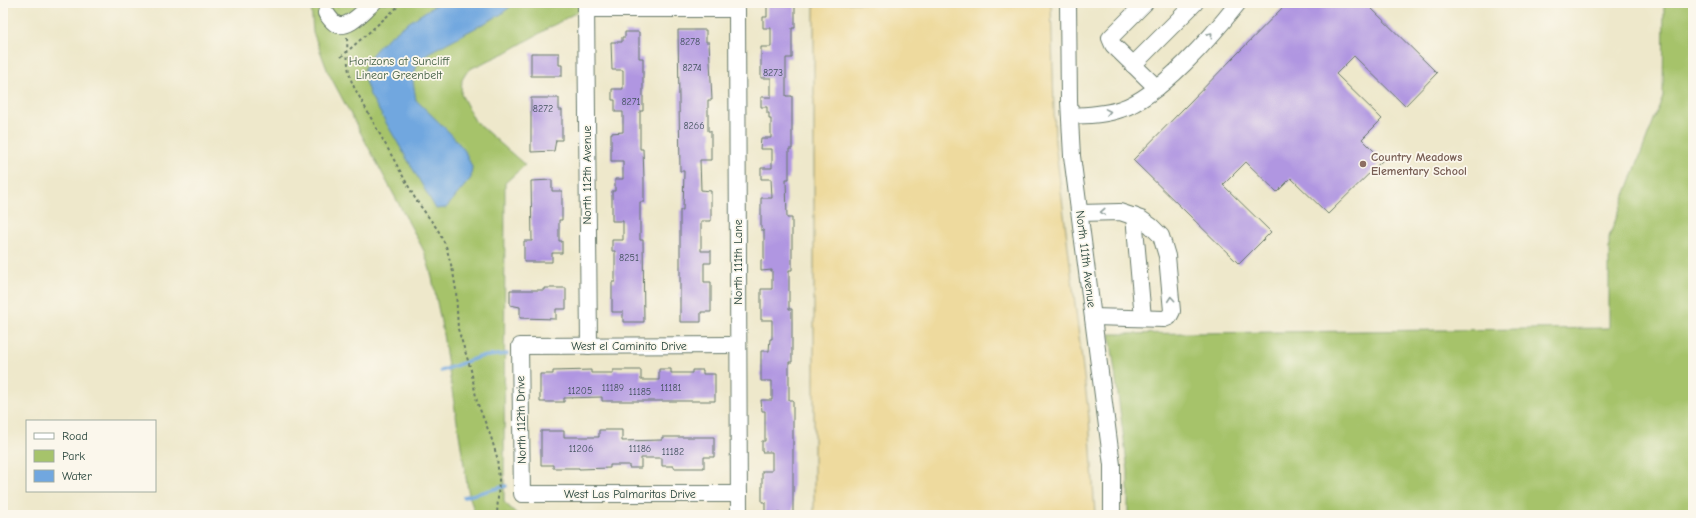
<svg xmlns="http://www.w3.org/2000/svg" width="1696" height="518" viewBox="0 0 1696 518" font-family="'Comic Neue',sans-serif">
	<rect width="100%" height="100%" fill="#fbf7ec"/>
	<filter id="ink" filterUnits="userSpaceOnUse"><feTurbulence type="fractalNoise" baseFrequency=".025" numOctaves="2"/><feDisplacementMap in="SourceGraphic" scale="8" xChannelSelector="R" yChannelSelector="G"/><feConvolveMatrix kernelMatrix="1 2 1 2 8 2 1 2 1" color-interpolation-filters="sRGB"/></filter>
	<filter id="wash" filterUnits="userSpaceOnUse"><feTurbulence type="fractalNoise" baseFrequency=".012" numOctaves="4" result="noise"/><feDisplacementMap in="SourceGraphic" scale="16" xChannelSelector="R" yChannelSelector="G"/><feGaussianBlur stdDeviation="0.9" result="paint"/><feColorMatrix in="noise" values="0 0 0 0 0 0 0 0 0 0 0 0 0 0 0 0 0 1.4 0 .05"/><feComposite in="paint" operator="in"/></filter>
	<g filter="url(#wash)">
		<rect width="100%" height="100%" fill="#eee8cb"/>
		<!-- green -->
		<g fill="#a6c36b" stroke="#628050">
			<path d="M313 3H582V9L505 53 472 68 466 73 462 80 461 94 475 121 525 165 505 183 504 502 518 515H475L468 490 441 322 431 273 424 251 328 72 313 32 311 5Z"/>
			<path d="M1664 3H1693V515H1128V471L1110 334 1609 328V237L1663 96Z"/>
		</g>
		<!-- sand -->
		<path fill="#eeda9e" stroke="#868c69" d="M814 3H1051L1055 142 1089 417 1095 515H814Z"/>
		<!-- water -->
		<path fill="#71a7df" stroke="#48728a" d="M439 3H515L500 15 428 53 417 64 413 81 416 100 451 134 465 151 472 167 471 178 446 208 436 209 370 95C368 89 364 80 364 74 364 47 419 16 439 3Z"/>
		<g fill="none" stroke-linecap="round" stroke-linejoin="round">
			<!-- stream -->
			<g stroke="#71a7df" stroke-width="3.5">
				<path d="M441 371 479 357 507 354"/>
				<path d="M464 497 506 486"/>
			</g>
		</g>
		<g id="blocks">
			<!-- building -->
			<g fill="#b096e1">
				<path d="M1287 3H1366L1437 73 1405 106 1354 56 1336 74 1382 119 1362 139 1383 160 1328 214 1291 178 1277 192 1246 162 1223 185 1271 232 1239 264 1133 160Z"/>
				<path d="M767 5H795V28H792V58H786V96H792V149H789V179H786L787 218H792V270H789V309H792V362H789V400H793V513H765V502H762V471H772V452H762V441H765V411H762L761 400H772V381H761V351H769L770 339H772V320H761V289H772V270L761 271V260L764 259V230H761V198H772L771 179H761V168H772V149H760L761 138H771V119H769V113H767V107H761V97H771V78H761V47H771V28H763V17H767Z"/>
				<path d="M678 30H706V42H709L712 100H708V131H711V160H700L701 190 711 191V221H701V251H711V263H704V282H711V312H701V322H680V210H683L684 171H680Z"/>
				<path d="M625 32H639V58H643V111H640V149H643L644 179V202H640V240H643L644 322H623V312H612V282H615V251H612V240H623V221H612V191H615V179H623V161H611V133L623 132V112H615V100H612V89H623V70H612L611 42H622V37H625Z"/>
				<path d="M531 53H559V65H562V76H531Z"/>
				<path d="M531 98H559V110H562V140H556L554 151 531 152Z"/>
				<path d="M552 180V191H562V220H559V241H562V253H552V262H524V241H532L531 181Z"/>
				<path d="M544 288H566V309H556V319L520 318V307L510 305V290H544Z"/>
				<path d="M659 369H671V373H692V370H703V374H715V401H602V397L564 398V402H540V374H553V371L591 370V373H613V370H641V380H659Z"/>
				<path d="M599 430H622V441L662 440V437H714V457H704V468H674V466H662V458H641V468H629V465H610V468L579 469V468H553V465H541V431H564V437H599Z"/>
			</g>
		</g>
	</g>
	<g filter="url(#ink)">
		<use href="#blocks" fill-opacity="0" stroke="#677969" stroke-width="1"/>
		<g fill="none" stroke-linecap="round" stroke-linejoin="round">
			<!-- minor casing -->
			<g stroke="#677969" stroke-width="18">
				<g id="minor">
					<path d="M586 3 589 346"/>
					<path d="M1068 3 1069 101 1072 156 1112 465V515"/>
					<path d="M1145 3 1110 38 1113 45 1157 88"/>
					<path d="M586 9H737L739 515"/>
					<path d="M326 13C329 17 332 22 336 24 349 30 364 10 373 3"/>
					<path d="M1133 65 1195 3"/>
					<path d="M1070 116C1087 115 1105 115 1121 109 1159 97 1213 35 1238 3"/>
					<path d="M1080 213 1120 212 1141 219 1151 226 1161 236 1167 256 1172 311 1169 317 1164 319 1093 317"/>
					<path d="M1134 216 1143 318"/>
					<path d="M738 345 520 346 522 494H739"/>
				</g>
			</g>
			<!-- path -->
			<g stroke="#677969" stroke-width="2" stroke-dasharray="3 3" stroke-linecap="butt">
				<path d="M339 8 345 3"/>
				<path d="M347 38C348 57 346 70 354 87L416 200 438 230 446 246 453 272 456 290 458 329 471 370 477 402 491 437 497 457 499 480 497 515"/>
				<path d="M341 57 402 3"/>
			</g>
			<!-- minor -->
			<use href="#minor" stroke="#fff" stroke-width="16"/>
		</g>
		<!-- one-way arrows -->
		<defs><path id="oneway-chevron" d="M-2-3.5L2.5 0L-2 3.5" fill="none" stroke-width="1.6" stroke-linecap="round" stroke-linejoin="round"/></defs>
		<g stroke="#8f9e9a">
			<use href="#oneway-chevron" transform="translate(1210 35) rotate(-49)"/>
			<use href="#oneway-chevron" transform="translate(1108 112) rotate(-10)"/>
			<use href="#oneway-chevron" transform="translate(1103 212) rotate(177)"/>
			<use href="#oneway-chevron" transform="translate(1171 299) rotate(-95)"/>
		</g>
	</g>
	<!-- markers -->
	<circle fill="#8d6e63" stroke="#fbf7ec" stroke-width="1.5" cx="1363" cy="164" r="4"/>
	<g text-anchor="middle" stroke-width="3.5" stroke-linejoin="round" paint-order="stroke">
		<!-- number labels -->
		<g font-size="10" fill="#43535f">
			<text x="690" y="45">8278</text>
			<text x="692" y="71">8274</text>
			<text x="773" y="76">8273</text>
			<text x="631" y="105">8271</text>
			<text x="543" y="112">8272</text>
			<text x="694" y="129">8266</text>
			<text x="629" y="261">8251</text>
			<text x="613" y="391">11189</text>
			<text x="671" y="391">11181</text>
			<text x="580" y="394">11205</text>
			<text x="640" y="395">11185</text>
			<text x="581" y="452">11206</text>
			<text x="640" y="452">11186</text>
			<text x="673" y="455">11182</text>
		</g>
		<!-- park labels -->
		<g font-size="12" fill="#415e42" stroke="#fbf7ec">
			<text x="399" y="65">Horizons at Suncliff<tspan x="399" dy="14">Linear Greenbelt</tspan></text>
		</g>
		<!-- education labels -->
		<g font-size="12" font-weight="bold" fill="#785e54" stroke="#fbf7ec" text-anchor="start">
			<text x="1371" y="161">Country Meadows<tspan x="1371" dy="14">Elementary School</tspan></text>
		</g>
		<!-- street labels -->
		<g font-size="12" fill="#1f3d34" stroke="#fbf7ec">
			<text transform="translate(587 175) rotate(-90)" y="4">North 112th Avenue</text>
			<text transform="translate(1086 259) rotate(83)" y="4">North 111th Avenue</text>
			<text transform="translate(738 262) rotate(-90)" y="4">North 111th Lane</text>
			<text x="629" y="350">West el Caminito Drive</text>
			<text transform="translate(521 420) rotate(-91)" y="4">North 112th Drive</text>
			<text x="630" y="498">West Las Palmaritas Drive</text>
		</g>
	</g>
	<!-- margin -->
	<rect width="1696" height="518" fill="none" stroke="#fbf7ec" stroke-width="16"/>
	<!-- legend -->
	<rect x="26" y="420" width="130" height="72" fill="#fbf7ec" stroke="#a3ada2"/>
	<rect x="34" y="433" width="20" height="6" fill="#ffffff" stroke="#a3ada2"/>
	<text x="62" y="440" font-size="12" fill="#1f3d34">Road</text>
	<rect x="34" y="450" width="20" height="12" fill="#a6c36b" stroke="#a3ada2"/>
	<text x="62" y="460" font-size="12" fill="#1f3d34">Park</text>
	<rect x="34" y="470" width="20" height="12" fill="#71a7df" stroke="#a3ada2"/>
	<text x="62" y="480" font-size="12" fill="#1f3d34">Water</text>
</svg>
